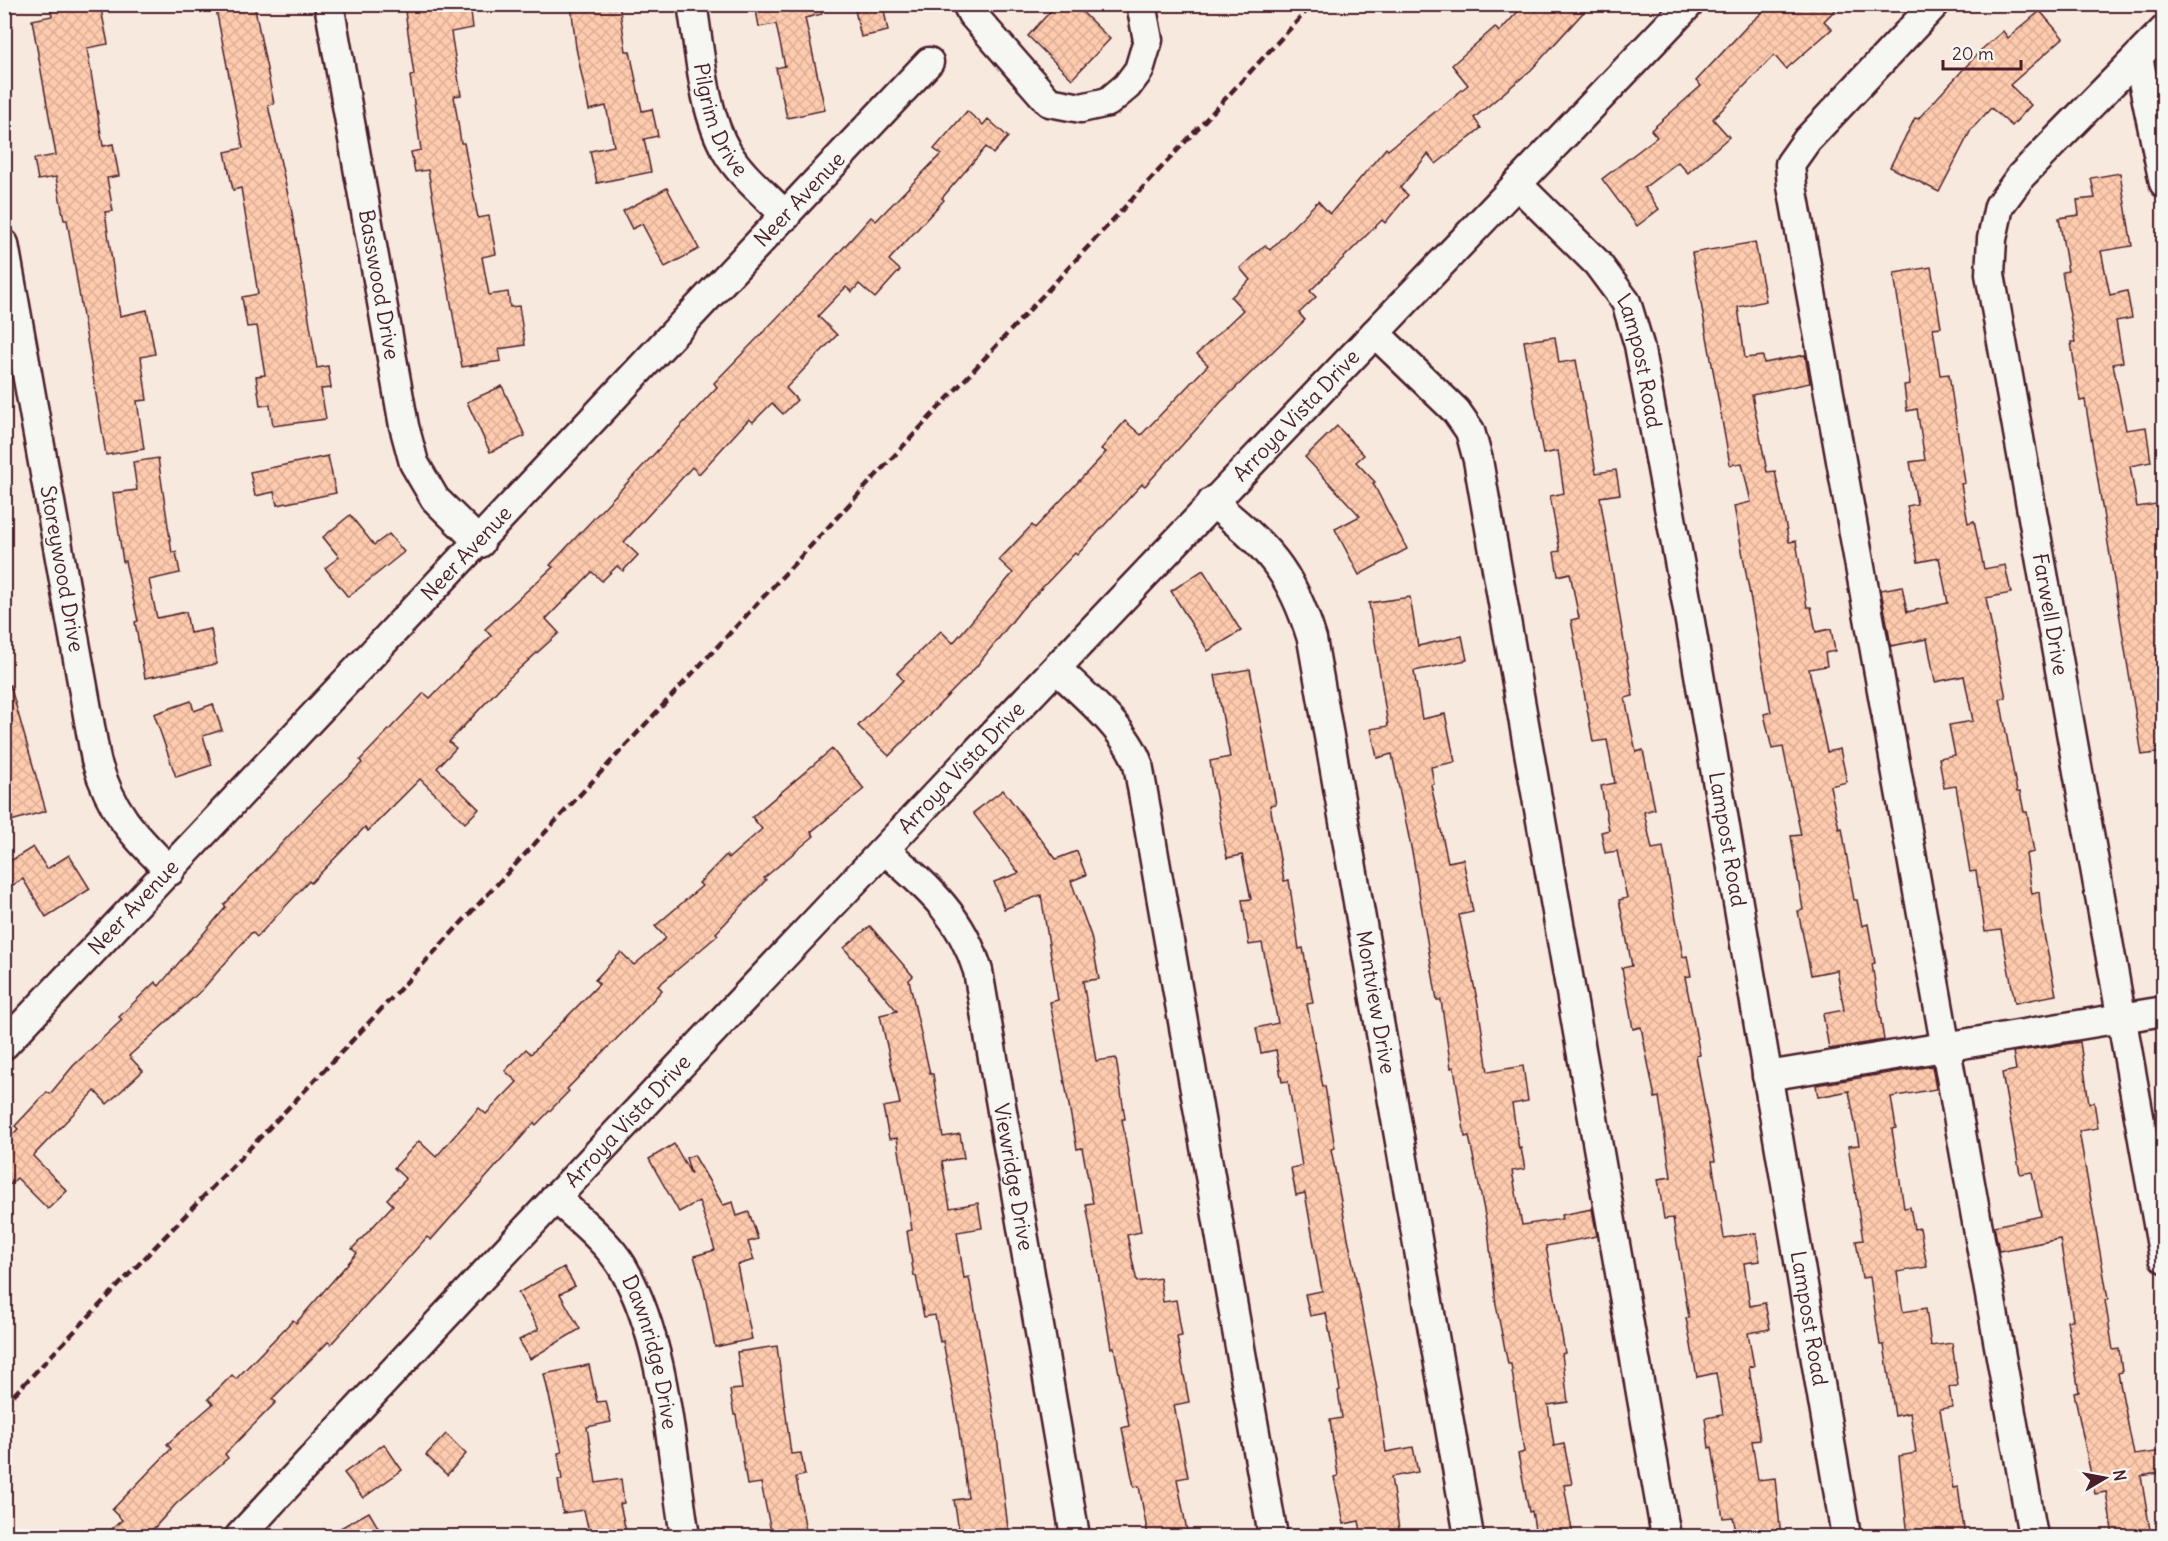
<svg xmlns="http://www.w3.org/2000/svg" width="2168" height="1541" viewBox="0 0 2168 1541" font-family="Delius,sans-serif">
	<defs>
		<pattern id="building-cross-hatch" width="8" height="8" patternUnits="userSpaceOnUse" patternTransform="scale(1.5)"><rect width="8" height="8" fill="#fecbae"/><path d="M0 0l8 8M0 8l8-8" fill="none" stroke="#dbae96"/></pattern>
	</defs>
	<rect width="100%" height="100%" fill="#f8e9de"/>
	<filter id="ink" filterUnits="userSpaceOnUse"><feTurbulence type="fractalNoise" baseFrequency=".0167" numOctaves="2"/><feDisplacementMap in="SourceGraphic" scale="12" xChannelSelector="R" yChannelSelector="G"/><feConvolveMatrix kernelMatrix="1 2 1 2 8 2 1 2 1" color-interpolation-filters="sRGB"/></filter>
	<g filter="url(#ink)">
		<!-- building -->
		<g fill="url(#building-cross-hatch)" stroke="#4a1f2b" stroke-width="1.5">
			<path d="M50 4H100L108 44 87 48 103 146 113 144 119 176 107 178 113 211 105 212 120 316 147 310 155 354 141 357 147 400 137 401 144 449 106 455 67 220H64L56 177 38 180 34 159 56 155 32 20 52 16Z"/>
			<path d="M215 4H254L274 104 268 105 292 213 317 368 328 366 331 388 321 389 326 419 273 426 270 405 260 406 256 376 265 375 257 326 247 327 242 297 258 294 241 188 233 190 225 152 243 148Z"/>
			<path d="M404 4H470L473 28 451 32 461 95 454 96 461 143H464L478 218 489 216 496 254 482 257 489 295 508 292 510 307 519 306 525 345 499 349 501 361 462 367 428 170 415 172 411 152 421 150 410 76 414 75Z"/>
			<path d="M571 4H619L626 51H630L642 111 652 109 658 136 644 139 651 172 597 183 590 151 614 146 606 106 589 110 576 48Z"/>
			<path d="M755 4H822V14L805 18 825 110 787 118 776 68 785 66 776 24 759 27Z"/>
			<path d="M1057 4H1074L1110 39 1072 79 1028 36Z"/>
			<path d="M1525 4H1591L1531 70 1474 118 1481 128 1436 164 1428 154 1400 188 1408 195 1385 223 1382 220 1310 291 1316 297 1299 313 1305 320 1221 402 1145 486 1142 484 1077 555 1075 553 1021 610 976 667 889 756 858 726 903 680 897 673 941 631 953 643 1013 573 999 560 1032 525 1035 528 1106 452 1101 449 1125 421 1141 435 1208 365 1197 354 1243 310 1231 297 1250 280 1240 268 1265 245 1270 250 1318 201 1330 214 1386 148 1388 150 1468 85 1452 65 1495 27 1499 32Z"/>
			<path d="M1772 4H1841L1824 21 1832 29 1786 69 1774 55 1713 119 1729 137 1688 173 1678 162 1644 188 1659 209 1637 226 1602 179 1657 137 1651 130 1701 86 1696 81 1748 25Z"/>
			<path d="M883 5 888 31 861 37 855 10Z"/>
			<path d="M2040 11 2063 38 2010 85 2031 105 2012 126 1991 108 1971 130 1939 192 1890 167 1915 118 1918 119 1981 50 2003 31 2008 38Z"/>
			<path d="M967 111 983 125 988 119 1008 137 993 154 986 147 942 198 944 200 889 260 900 270 875 298 859 284 852 292 846 287 818 316 837 335 786 388 797 400 783 414 772 403 753 422 749 419 699 474 692 467 624 542 638 555 623 571 617 566 602 581 592 572 546 619 559 633 509 678 449 742 456 748 437 768 479 809 465 823 420 779 368 831 365 827 311 883 309 881 257 937 252 932 202 990 129 1056 143 1071 107 1104 95 1091 33 1156 67 1191 48 1209 17 1178 4 1190V1143L18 1129 15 1126 47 1092 50 1094 73 1066 122 1020 119 1017 155 982 159 986 226 907 224 905 310 813 362 763 360 760 424 693 430 698 491 636 485 629 553 567 550 565 717 387 714 383 826 267 871 217 876 221 941 154 934 149Z"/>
			<path d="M2120 173 2132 246 2101 251 2110 295 2127 291 2132 318 2116 321 2123 362 2113 364 2126 430 2146 427 2151 462 2130 466 2137 507 2163 503V752L2142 755 2085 400 2080 401 2071 342H2075L2062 272 2068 271 2059 218 2079 215 2077 200 2095 198 2091 178Z"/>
			<path d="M667 188 699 249 665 267 642 224 632 229 623 211Z"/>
			<path d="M1755 242 1766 301 1738 307 1745 358 1763 356 1764 363 1805 355 1810 383 1752 395 1767 472 1775 471 1789 542 1796 541 1807 607H1811L1816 632 1831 629 1835 651 1825 653 1827 666 1809 669 1827 752 1840 749 1847 782 1830 786 1839 829 1842 828 1854 900H1857L1862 926 1868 924 1875 963 1872 964 1884 1040 1829 1049 1823 1014 1844 1010 1837 970 1811 975 1798 911 1803 910 1791 836 1801 835 1783 747 1772 749 1764 714 1771 712 1734 506 1751 502 1742 463 1730 465 1692 253Z"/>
			<path d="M1931 267 1941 327 1933 328 1940 375 1949 374 1965 483 1961 484 1968 523 1974 521 1984 569 2005 565 2011 593 1986 598 2006 698 2000 699 2017 792H2020L2024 812H2027L2034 852 2026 854 2032 894 2039 892 2042 924 2056 995 2015 1003 2001 930 1985 932 1976 871 1970 872 1956 786 1944 788 1939 758 1955 755 1949 725 1973 721 1964 676 1935 682 1927 639 1891 646 1881 590 1902 586 1907 612 1948 603 1939 558 1918 562 1907 506 1917 504 1910 462 1925 460 1917 409 1907 411 1904 385 1910 384 1894 273Z"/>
			<path d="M1555 337 1559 363 1576 360 1596 473 1616 470 1620 494 1600 497 1633 696 1625 698 1636 752 1643 750 1655 809 1644 812 1652 849 1663 847 1683 957 1687 956 1691 976 1685 977 1700 1055 1696 1056 1715 1161H1712L1724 1238 1756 1233 1760 1261 1744 1263 1750 1306 1765 1303 1770 1329 1748 1333 1754 1366 1749 1367 1760 1440 1752 1441 1758 1480 1775 1478 1781 1536H1737L1733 1517 1723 1518 1712 1447 1709 1448 1705 1418 1723 1415 1716 1373 1697 1377 1686 1318H1689L1673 1218 1664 1219 1658 1179 1671 1177 1659 1097 1655 1098 1641 1027 1633 1029 1622 968 1632 966 1619 900 1627 898 1617 851 1605 853 1601 832 1609 830 1601 786 1615 783 1607 740 1593 742 1571 620 1579 618 1570 573 1558 576 1554 552 1560 551 1550 496 1564 493 1558 451 1543 454 1524 341Z"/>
			<path d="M502 386 525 436 490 452 467 402Z"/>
			<path d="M1337 426 1364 455 1356 462 1375 482 1373 483 1407 549 1359 575 1335 529 1360 516 1305 457Z"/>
			<path d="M328 456 336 493 277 505 274 492 255 496 250 472Z"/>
			<path d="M158 458 172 553 176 552 180 573 149 580 157 618 186 612 190 633 211 629 217 664 145 678 135 622 138 621 125 561 123 562 113 493 137 490 133 462Z"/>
			<path d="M350 515 374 545 389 534 404 552 348 597 325 568 339 557 323 537Z"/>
			<path d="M1203 570 1241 631 1208 651 1171 591Z"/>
			<path d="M1410 597 1418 646 1462 636 1467 660 1414 671 1422 719 1445 714 1455 762 1431 767 1434 784 1431 785 1448 862 1463 859 1473 912 1459 915 1478 1004 1488 1072 1523 1066 1528 1101 1512 1104 1519 1149 1521 1148 1525 1169 1512 1171 1522 1225 1562 1219 1561 1215 1592 1209 1597 1236 1546 1246 1565 1353 1562 1354 1568 1402 1548 1405 1554 1446 1564 1444 1572 1484 1564 1485 1573 1536H1536L1532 1511 1529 1512 1518 1454 1524 1452 1511 1364H1508L1496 1305 1488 1230 1469 1136 1465 1137 1454 1067 1451 1068 1441 1000H1437L1413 857 1392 754 1377 758 1371 729 1388 726 1369 603Z"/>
			<path d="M1250 669 1276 804 1270 805 1284 881 1289 880 1299 949 1303 948 1313 1003 1307 1004 1323 1087 1325 1086 1335 1148 1331 1149 1377 1389 1386 1452 1413 1447 1418 1472 1391 1477 1400 1536H1362L1359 1521 1344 1524 1334 1477 1338 1476 1330 1420 1342 1418 1338 1391 1340 1390 1326 1313 1310 1316 1305 1294 1322 1291 1305 1193 1296 1195 1291 1168 1302 1166 1288 1081 1282 1082 1276 1050 1261 1053 1256 1028 1278 1023 1262 943 1249 945 1242 900 1251 899 1242 855 1227 858 1222 832 1210 761 1230 757 1215 675Z"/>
			<path d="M10 685 46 811 4 823V686Z"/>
			<path d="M191 701 194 711 213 704 222 730 203 736 212 765 176 777 154 714Z"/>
			<path d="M832 749 864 789 811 832 814 836 764 878 766 880 716 933 718 935 658 986 662 990 637 1018 567 1089 569 1091 536 1125 534 1123 431 1240 427 1237 331 1344 328 1342 272 1399 276 1402 225 1454 228 1458 176 1504 147 1536H104L122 1520 112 1510 171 1449 167 1444 213 1404 208 1399 232 1375 236 1379 293 1320 296 1323 357 1253 352 1249 393 1205 387 1199 406 1179 394 1168 419 1141 436 1157 479 1108 486 1114 517 1082 505 1071 526 1049 531 1054 599 984 595 980 621 952 634 965 666 938 655 926 702 886 699 883 726 855 729 858 762 829 752 817Z"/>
			<path d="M1003 790 1056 859 1077 851 1086 875 1071 881 1091 936 1099 979 1083 981 1096 1061 1116 1058 1125 1119H1122L1141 1232 1127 1235 1137 1282 1160 1278 1163 1302 1176 1300 1182 1336 1177 1337 1189 1402 1174 1405 1188 1477 1177 1479 1188 1536H1148L1139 1486 1134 1487 1122 1428 1129 1426 1114 1347 1111 1348 1086 1204 1093 1203 1082 1148 1077 1149 1050 1002 1058 1000 1041 895 1004 909 994 882 1019 873 973 813Z"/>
			<path d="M33 847 47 869 69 855 90 889 46 917 23 879 13 885 4 870V865Z"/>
			<path d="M870 926 913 976 909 980 930 1074H933L943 1137 960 1134 964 1158 942 1161 950 1208 978 1203 982 1228 957 1232 964 1278 969 1277 995 1421 1009 1536H960L954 1500 968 1498 957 1416 943 1341 940 1342 935 1315 924 1317 916 1276H914L907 1231 912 1230 897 1138 889 1139 883 1107 900 1104 880 1015 897 1011 844 948Z"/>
			<path d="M2080 1042 2089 1103 2094 1102 2098 1128 2079 1131 2108 1299 2105 1300 2113 1350 2119 1349 2122 1372 2118 1373 2134 1455 2163 1451V1472L2141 1476 2151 1536H2113L2106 1492 2095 1494 2074 1393 2079 1392 2067 1321 2073 1320 2060 1239 1999 1251 1994 1226 2041 1216 2032 1172 2020 1174 2002 1073 2016 1070 2013 1052Z"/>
			<path d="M1932 1066 1936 1089 1891 1097 1896 1128 1892 1129 1904 1208 1910 1207 1914 1229 1920 1228 1927 1267 1897 1272 1903 1312 1926 1308 1931 1346 1952 1343 1958 1386 1949 1387 1952 1407 1940 1409 1953 1488 1958 1487 1965 1536H1908L1899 1456 1916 1453 1910 1413 1895 1416 1884 1345H1880L1870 1277 1862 1278 1856 1241 1863 1240 1848 1146 1859 1145 1849 1091 1818 1097 1816 1085Z"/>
			<path d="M674 1144 691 1174 686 1158 694 1155 723 1205 733 1202 737 1216 749 1212 758 1239 748 1242 754 1260 737 1265 752 1339 715 1347 704 1290 694 1256 715 1250 699 1201 679 1212 649 1159Z"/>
			<path d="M564 1267 575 1286 560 1294 580 1329 530 1359 519 1340 539 1329 518 1293Z"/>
			<path d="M777 1346 791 1454 801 1453 805 1475 796 1477 807 1536H772L761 1483 747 1485 736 1415H734L730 1390 742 1389 737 1352Z"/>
			<path d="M589 1365 597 1402 606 1401 611 1422 587 1427 596 1483 621 1479 624 1503 620 1504 627 1536H590L584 1510 563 1513 558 1480H562L558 1453 562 1452 544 1374Z"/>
			<path d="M446 1434 466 1454 447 1475 426 1455Z"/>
			<path d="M384 1444 402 1470 363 1498 344 1473Z"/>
			<path d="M369 1512 383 1536H326Z"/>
		</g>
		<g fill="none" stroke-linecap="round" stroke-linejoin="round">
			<!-- minor casing -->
			<g stroke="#4a1f2b" stroke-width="33">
				<g id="minor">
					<path id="s1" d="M329 4 404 426 414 463 435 499 480 543"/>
					<path id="s2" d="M692 4C700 50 703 112 727 152 741 176 767 196 786 216"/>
					<path d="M967 4 972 14 1049 102 1081 108 1108 102 1127 86 1139 70 1148 40 1141 4"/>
					<path d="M1935 4 1807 140 1790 164 1792 186 2033 1536"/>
					<path id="s3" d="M2164 30 2021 176 1999 206 1992 239 1990 274 2164 1258"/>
					<path d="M2138 57 2164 183"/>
					<path id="s4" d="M1517 184 1597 263 1626 302 1639 345 1687 604 1846 1536"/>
					<path id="s5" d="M4 244 96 760C111 812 133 834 170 871"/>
					<path d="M1375 333 1456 411 1470 431 1478 460 1666 1536"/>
					<path id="s6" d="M1212 502C1267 548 1290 567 1312 639L1469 1536"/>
					<path d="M1057 669C1083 694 1126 729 1138 764L1273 1536"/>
					<path id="s7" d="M885 850C927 887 961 915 978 971L1075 1536"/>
					<path id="s8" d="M4 1045 929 62"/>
					<path d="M1767 1076 2164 1011"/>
					<path id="s9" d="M555 1197C577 1218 606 1240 622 1266 666 1341 671 1451 685 1536"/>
					<path id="s10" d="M240 1536C718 1021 1203 513 1689 4"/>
				</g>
			</g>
			<!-- minor -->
			<use href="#minor" stroke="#f6f6f2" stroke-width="28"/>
			<!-- rail -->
			<path stroke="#4a1f2b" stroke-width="4.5" stroke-dasharray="9 4.5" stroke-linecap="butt" d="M4 1405 336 1058 1313 4"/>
		</g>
	</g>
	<g text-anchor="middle" stroke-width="5" stroke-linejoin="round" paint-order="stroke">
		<!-- street labels -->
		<g font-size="21" fill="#4a1f2b" stroke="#f6f6f2">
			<text dy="7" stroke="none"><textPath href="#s2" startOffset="120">Pilgrim Drive</textPath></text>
			<text dy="7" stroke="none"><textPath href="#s8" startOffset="1161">Neer Avenue</textPath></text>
			<text dy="7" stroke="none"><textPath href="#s1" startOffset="285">Basswood Drive</textPath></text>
			<text dy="7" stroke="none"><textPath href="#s4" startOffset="222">Lampost Road</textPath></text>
			<text dy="7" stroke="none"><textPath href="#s10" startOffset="1540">Arroya Vista Drive</textPath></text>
			<text dy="7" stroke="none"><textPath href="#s8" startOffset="675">Neer Avenue</textPath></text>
			<text dy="7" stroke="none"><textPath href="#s5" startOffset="330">Storeywood Drive</textPath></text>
			<text dy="7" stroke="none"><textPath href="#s3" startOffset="656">Farwell Drive</textPath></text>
			<text dy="7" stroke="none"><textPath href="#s10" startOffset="1054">Arroya Vista Drive</textPath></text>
			<text dy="7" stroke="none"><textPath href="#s4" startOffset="708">Lampost Road</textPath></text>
			<text dy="7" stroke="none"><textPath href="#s8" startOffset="189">Neer Avenue</textPath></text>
			<text dy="7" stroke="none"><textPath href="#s6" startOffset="542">Montview Drive</textPath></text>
			<text dy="7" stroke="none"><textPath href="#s10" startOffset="568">Arroya Vista Drive</textPath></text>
			<text dy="7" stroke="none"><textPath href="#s7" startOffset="364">Viewridge Drive</textPath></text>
			<text dy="7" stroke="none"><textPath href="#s4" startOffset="1194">Lampost Road</textPath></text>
			<text dy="7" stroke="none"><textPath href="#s9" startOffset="188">Dawnridge Drive</textPath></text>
		</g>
	</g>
	<!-- margin -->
	<rect width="2168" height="1541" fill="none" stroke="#f6f6f2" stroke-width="24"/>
	<rect x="12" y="12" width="2144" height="1517" fill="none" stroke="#4a1f2b" stroke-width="2" filter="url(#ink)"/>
	<!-- north arrow -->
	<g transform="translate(2105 1478) rotate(80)" stroke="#f6f6f2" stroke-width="4.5" paint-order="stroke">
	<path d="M0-4.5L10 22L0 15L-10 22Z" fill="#4a1f2b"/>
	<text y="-9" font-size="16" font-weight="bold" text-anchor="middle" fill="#4a1f2b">N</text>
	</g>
	<!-- scale -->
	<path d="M1943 60v9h78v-9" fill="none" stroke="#4a1f2b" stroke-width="3"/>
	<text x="1952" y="60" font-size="18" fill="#4a1f2b" stroke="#f6f6f2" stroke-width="4.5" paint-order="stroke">20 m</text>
</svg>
